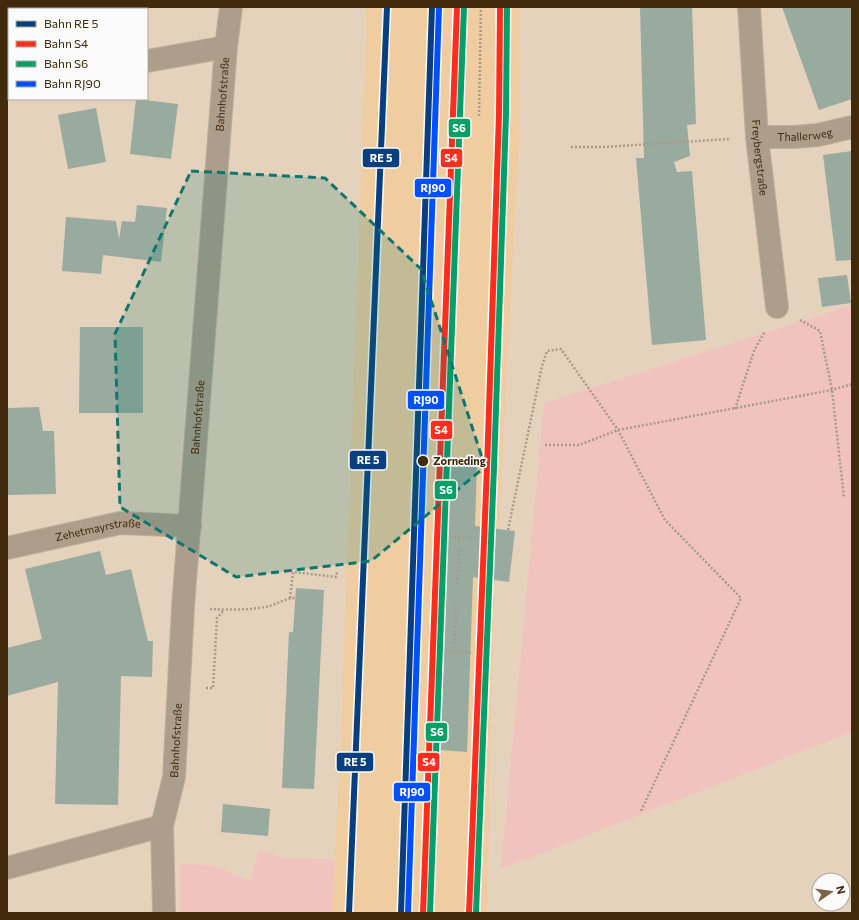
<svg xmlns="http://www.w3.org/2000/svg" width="859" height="920" viewBox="0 0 859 920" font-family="Commissioner,sans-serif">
	<rect width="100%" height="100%" fill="#e5d2bc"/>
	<!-- built -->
	<path fill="#f0cca1" d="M367 7H519L520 119 493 640 487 913H332L341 740Z"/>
	<!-- green -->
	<g fill="#f1c3be">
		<path d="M852 305V732L501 869 544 403Z"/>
		<path d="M259 850 284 858 334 859 332 913H180V864L213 865 251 881Z"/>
	</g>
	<!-- building -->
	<g fill="#99aa9f">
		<path d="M640 7H692L696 124 687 125 690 156 674 162 677 172 692 171 706 340 652 345 636 158H644Z"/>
		<path d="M782 7H852V99L819 110Z"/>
		<path d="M136 99 178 104 171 159 130 154Z"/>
		<path d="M96 108 106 162 68 169 58 115Z"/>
		<path d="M852 151V260L836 261 823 155Z"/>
		<path d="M137 205 167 208 161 262 103 255 101 274 62 271 66 217 116 221 119 239 122 221 135 222Z"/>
		<path d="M847 275 851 303 822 307 818 278Z"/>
		<path d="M80 327H143V413H79Z"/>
		<path d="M39 407 43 431H54L56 494 7 495V408Z"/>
		<path d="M449 461 477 462 475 526 515 531 509 582 473 577 467 752 439 750Z"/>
		<path d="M100 551 106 575 131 569 148 641H153L152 677 121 676 118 805 55 804 58 682 7 696V648L42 639 25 569Z"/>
		<path d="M296 588 324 590 314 789 282 788 289 632H293Z"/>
		<path d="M223 804 270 809 268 836 221 832Z"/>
	</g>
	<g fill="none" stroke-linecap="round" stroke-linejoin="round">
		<!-- minor casing -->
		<g stroke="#c1b09c" stroke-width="24">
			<g id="minor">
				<path id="s1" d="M749 7 757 137 777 307"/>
				<path d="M147 61 226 47"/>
				<path d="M7 86 9 85"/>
				<path id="s2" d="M757 137H794L818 135 852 127"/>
				<path id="s3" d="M7 548 120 523 190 526"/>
				<path d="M7 868 162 826"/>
				<path id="s4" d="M164 913 162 826 174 777 183 607 226 47 231 7"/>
			</g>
		</g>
		<!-- path -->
		<g stroke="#a99b89" stroke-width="2.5" stroke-dasharray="2 2" stroke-linecap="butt">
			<path d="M479 116 481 7"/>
			<path d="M571 147H605L730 139"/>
			<path d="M800 320 820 331 832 390 844 498"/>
			<path d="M735 409 754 351 765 331"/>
			<path d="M545 445H579L618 430 832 390 852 384"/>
			<path d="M508 530 542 366 547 351 561 349 618 430 665 520 741 598 641 811"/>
			<path d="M446 536 475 538"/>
			<path d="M457 584 460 537"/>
			<path d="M290 598 293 572 336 577 337 572"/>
			<path d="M210 609C228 610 248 610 266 607 276 605 285 598 295 598"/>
			<path d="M441 651 471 653"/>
			<path d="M454 652 456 606"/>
			<path d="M206 688H213L217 618 224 610"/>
		</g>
		<!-- minor -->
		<use href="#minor" stroke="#ad9d8b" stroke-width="22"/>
		<!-- rail-1 casing -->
		<g stroke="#fbfbfb" stroke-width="9">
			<g id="rail-1">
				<path d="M349 913 387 7"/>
				<path d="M401 913 432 7"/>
			</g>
		</g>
		<!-- rail-2 casing -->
		<g stroke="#fbfbfb" stroke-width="9">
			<g id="rail-2">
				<path d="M423 913 457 7"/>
				<path d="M469 913 487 467 499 114 500 7"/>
			</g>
		</g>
		<!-- rail-3 casing -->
		<g stroke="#fbfbfb" stroke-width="9">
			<g id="rail-3">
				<path d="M430 913 464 7"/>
				<path d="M476 913 494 467 506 114 507 7"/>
			</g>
		</g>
		<!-- rail-4 casing -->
		<g stroke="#fbfbfb" stroke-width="9">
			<path id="rail-4" d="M408 913 439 7"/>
		</g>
		<!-- rail-1 -->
		<use href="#rail-1" stroke="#093f7f" stroke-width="6"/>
		<!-- rail-2 -->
		<use href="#rail-2" stroke="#ff2d1d" stroke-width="6"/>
		<!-- rail-3 -->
		<use href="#rail-3" stroke="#069f65" stroke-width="6"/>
		<!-- rail-4 -->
		<use href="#rail-4" stroke="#0050ff" stroke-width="6"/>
	</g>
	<!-- marked area -->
	<path fill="#0f766e" fill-opacity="0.2" stroke="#0f766e" stroke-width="3" stroke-dasharray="8 5" stroke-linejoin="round" d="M191 171 325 178 421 269 485 467 371 561 236 577 120 507 115 334Z"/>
	<!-- markers -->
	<circle fill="#412a0c" stroke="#fbfbfb" stroke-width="1.5" cx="423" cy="461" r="6"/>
	<g text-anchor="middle" stroke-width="3.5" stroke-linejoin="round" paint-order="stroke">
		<!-- street labels -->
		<g font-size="11" fill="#412a0c" stroke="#fbfbfb">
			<text dy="4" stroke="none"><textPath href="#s4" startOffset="822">Bahnhofstraße</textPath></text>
			<text dy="4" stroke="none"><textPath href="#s2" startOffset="48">Thallerweg</textPath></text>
			<text dy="4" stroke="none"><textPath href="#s1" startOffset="151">Freybergstraße</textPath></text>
			<text dy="4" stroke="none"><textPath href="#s4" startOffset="498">Bahnhofstraße</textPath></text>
			<text dy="4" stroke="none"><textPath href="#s3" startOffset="93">Zehetmayrstraße</textPath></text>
			<text dy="4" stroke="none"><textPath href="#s4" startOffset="174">Bahnhofstraße</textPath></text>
		</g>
		<!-- stop labels -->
		<g font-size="11" font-weight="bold" fill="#412a0c" stroke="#fbfbfb" text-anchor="start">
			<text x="433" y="465">Zorneding</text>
		</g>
	</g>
	<g stroke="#fbfbfb" stroke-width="1.5">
		<rect x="448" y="118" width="23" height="20" rx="4" fill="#069f65"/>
		<rect x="440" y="148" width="23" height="20" rx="4" fill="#ff2d1d"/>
		<rect x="362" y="148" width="38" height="20" rx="4" fill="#093f7f"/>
		<rect x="414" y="178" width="38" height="20" rx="4" fill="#0050ff"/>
		<rect x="407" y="390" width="38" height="20" rx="4" fill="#0050ff"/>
		<rect x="430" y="420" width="23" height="20" rx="4" fill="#ff2d1d"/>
		<rect x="349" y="450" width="38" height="20" rx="4" fill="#093f7f"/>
		<rect x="434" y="480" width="23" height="20" rx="4" fill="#069f65"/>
		<rect x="425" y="722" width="23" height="20" rx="4" fill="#069f65"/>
		<rect x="336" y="752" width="38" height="20" rx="4" fill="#093f7f"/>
		<rect x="417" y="752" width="23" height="20" rx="4" fill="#ff2d1d"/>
		<rect x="393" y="782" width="38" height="20" rx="4" fill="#0050ff"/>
	</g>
	<g font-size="11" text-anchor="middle" font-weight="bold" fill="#fff">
		<text x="459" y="132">S6</text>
		<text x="451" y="162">S4</text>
		<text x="381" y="162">RE 5</text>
		<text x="433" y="192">RJ90</text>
		<text x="426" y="404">RJ90</text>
		<text x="441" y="434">S4</text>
		<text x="368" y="464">RE 5</text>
		<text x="446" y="494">S6</text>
		<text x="437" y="736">S6</text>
		<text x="355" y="766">RE 5</text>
		<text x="429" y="766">S4</text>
		<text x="412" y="796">RJ90</text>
	</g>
	<!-- border -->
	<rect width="859" height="920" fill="none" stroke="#412a0c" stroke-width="16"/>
	<!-- legend -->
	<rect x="8" y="8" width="140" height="92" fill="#fbfbfb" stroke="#b1a79b"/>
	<rect x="16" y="21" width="20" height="6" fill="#093f7f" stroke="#b1a79b"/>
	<text x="44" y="28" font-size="12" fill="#412a0c">Bahn RE 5</text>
	<rect x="16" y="41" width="20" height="6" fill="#ff2d1d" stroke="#b1a79b"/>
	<text x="44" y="48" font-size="12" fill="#412a0c">Bahn S4</text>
	<rect x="16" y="61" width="20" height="6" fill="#069f65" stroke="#b1a79b"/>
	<text x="44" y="68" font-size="12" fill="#412a0c">Bahn S6</text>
	<rect x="16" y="81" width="20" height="6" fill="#0050ff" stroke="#b1a79b"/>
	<text x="44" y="88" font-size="12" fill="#412a0c">Bahn RJ90</text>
	<!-- north arrow -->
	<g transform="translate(831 892) rotate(77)"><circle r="19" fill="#fbfbfb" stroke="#b1a79b"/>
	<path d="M0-3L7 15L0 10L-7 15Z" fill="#7a654a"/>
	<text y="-6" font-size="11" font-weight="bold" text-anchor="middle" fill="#412a0c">N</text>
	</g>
</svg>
